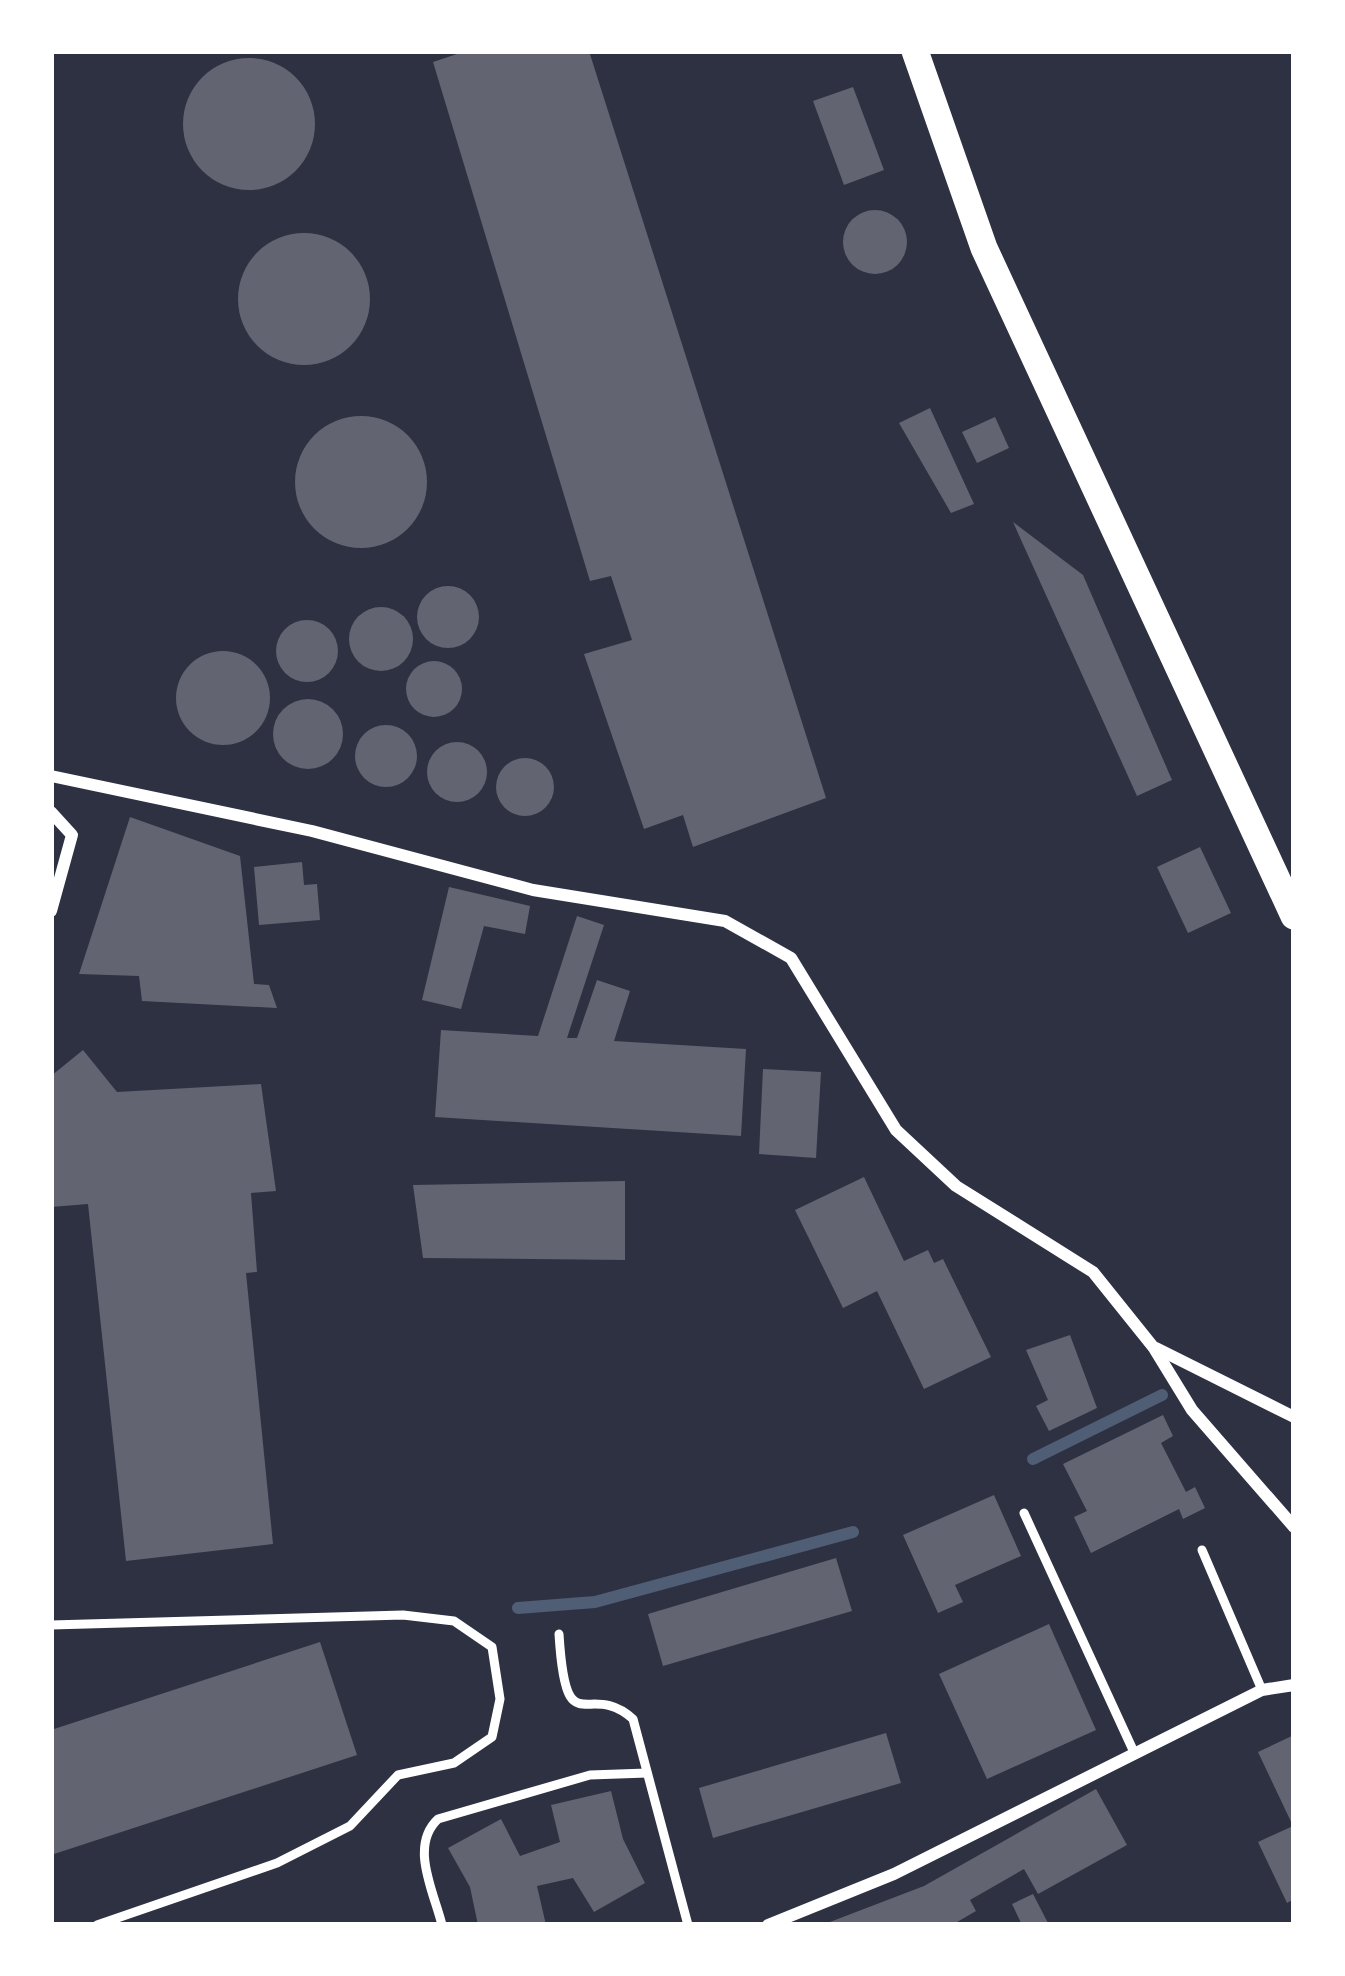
<svg xmlns="http://www.w3.org/2000/svg" width="1345" height="1976" viewBox="0 0 1345 1976" font-family="'Playfair Display',serif">
	<rect width="100%" height="100%" fill="#2d3142"/>
	<g fill="none" stroke-linecap="round" stroke-linejoin="round">
		<!-- stream -->
		<g stroke="#4f5d75" stroke-width="12">
			<path d="M1033 1459 1162 1395"/>
			<path d="M518 1608 595 1602 853 1532"/>
		</g>
	</g>
	<!-- building -->
	<g fill="#626471">
		<path d="M466 51H589L826 798 693 847 683 815 644 829 584 654 632 640 611 576 590 581 433 62Z"/>
		<circle cx="249" cy="124" r="66"/>
		<path d="M853 87 884 170 844 185 813 101Z"/>
		<circle cx="875" cy="242" r="32"/>
		<circle cx="304" cy="299" r="66"/>
		<path d="M930 408 974 504 951 513 899 423Z"/>
		<circle cx="361" cy="482" r="66"/>
		<path d="M995 417 1009 448 977 463 962 432Z"/>
		<path d="M1013 522 1083 575 1172 780 1137 796Z"/>
		<circle cx="448" cy="617" r="31"/>
		<circle cx="381" cy="639" r="32"/>
		<circle cx="307" cy="651" r="31"/>
		<circle cx="223" cy="698" r="47"/>
		<circle cx="434" cy="689" r="28"/>
		<circle cx="308" cy="734" r="35"/>
		<circle cx="386" cy="756" r="31"/>
		<circle cx="457" cy="772" r="30"/>
		<circle cx="525" cy="787" r="29"/>
		<path d="M130 817 240 856 254 984 269 985 277 1008 142 1001 139 976 79 974Z"/>
		<path d="M1200 847 1231 913 1188 933 1157 867Z"/>
		<path d="M302 862 304 885 317 884 320 920 259 925 254 867Z"/>
		<path d="M449 887 530 906 525 934 484 926 461 1009 422 1000Z"/>
		<path d="M577 916 604 925 567 1038H577L597 980 630 991 614 1041 746 1049 741 1136 435 1117 441 1030 538 1036Z"/>
		<path d="M83 1050 117 1092 261 1084 276 1191 251 1193 257 1272 246 1273 273 1544 126 1561 88 1204 51 1207V1076Z"/>
		<path d="M763 1069 821 1072 816 1158 759 1154Z"/>
		<path d="M864 1177 904 1261 928 1250 934 1263 943 1259 991 1357 924 1389 877 1291 843 1308 795 1210Z"/>
		<path d="M625 1181V1260L423 1258 413 1185Z"/>
		<path d="M1070 1335 1097 1408 1049 1431 1036 1406 1048 1400 1026 1350Z"/>
		<path d="M1163 1415 1173 1436 1161 1443 1186 1492 1195 1487 1205 1508 1183 1519 1179 1509 1091 1553 1074 1517 1087 1511 1063 1464Z"/>
		<path d="M994 1495 1021 1556 955 1585 963 1602 938 1613 903 1535Z"/>
		<path d="M836 1558 852 1611 663 1666 648 1614Z"/>
		<path d="M1049 1624 1096 1730 987 1779 939 1674Z"/>
		<path d="M320 1642 357 1755 51 1855V1730Z"/>
		<path d="M886 1733 901 1783 713 1838 699 1788Z"/>
		<path d="M1294 1735V1899L1287 1903 1258 1842 1293 1826 1258 1752Z"/>
		<path d="M1096 1789 1127 1845 1038 1894 1024 1869 970 1900 976 1911 952 1925H822L924 1886Z"/>
		<path d="M611 1791 623 1839 645 1883 594 1912 573 1878 537 1886 546 1925H478L470 1887 448 1848 501 1819 520 1856 560 1842 551 1805Z"/>
		<path d="M1033 1894 1049 1925H1022L1012 1904Z"/>
	</g>
	<g fill="none" stroke-linecap="round" stroke-linejoin="round">
		<!-- service -->
		<g stroke="#fff" stroke-width="9">
			<path d="M1024 1513 1133 1750"/>
			<path d="M1202 1550 1262 1690"/>
			<path d="M51 1625 403 1615 454 1621 492 1647 500 1699 492 1737 454 1763 398 1775 350 1826 277 1863 97 1925"/>
			<path d="M559 1634C566 1748 587 1678 633 1719L688 1925"/>
			<path d="M442 1925C434 1892 409 1846 438 1819L590 1775 647 1773"/>
		</g>
		<!-- minor -->
		<g stroke="#fff" stroke-width="12">
			<path d="M51 776 312 831 533 890 725 921 791 958 896 1130 956 1186 1093 1272 1154 1348 1192 1410 1294 1527"/>
			<path d="M51 812 72 835 51 911"/>
			<path d="M1156 1348 1294 1417"/>
			<path d="M768 1925 894 1874 1262 1690 1294 1685"/>
		</g>
		<!-- primary -->
		<path stroke="#fff" stroke-width="27" d="M915 51 984 248 1294 916"/>
	</g>
	<!-- border -->
	<rect width="1345" height="1976" fill="none" stroke="#ffffff" stroke-width="108"/>
</svg>
